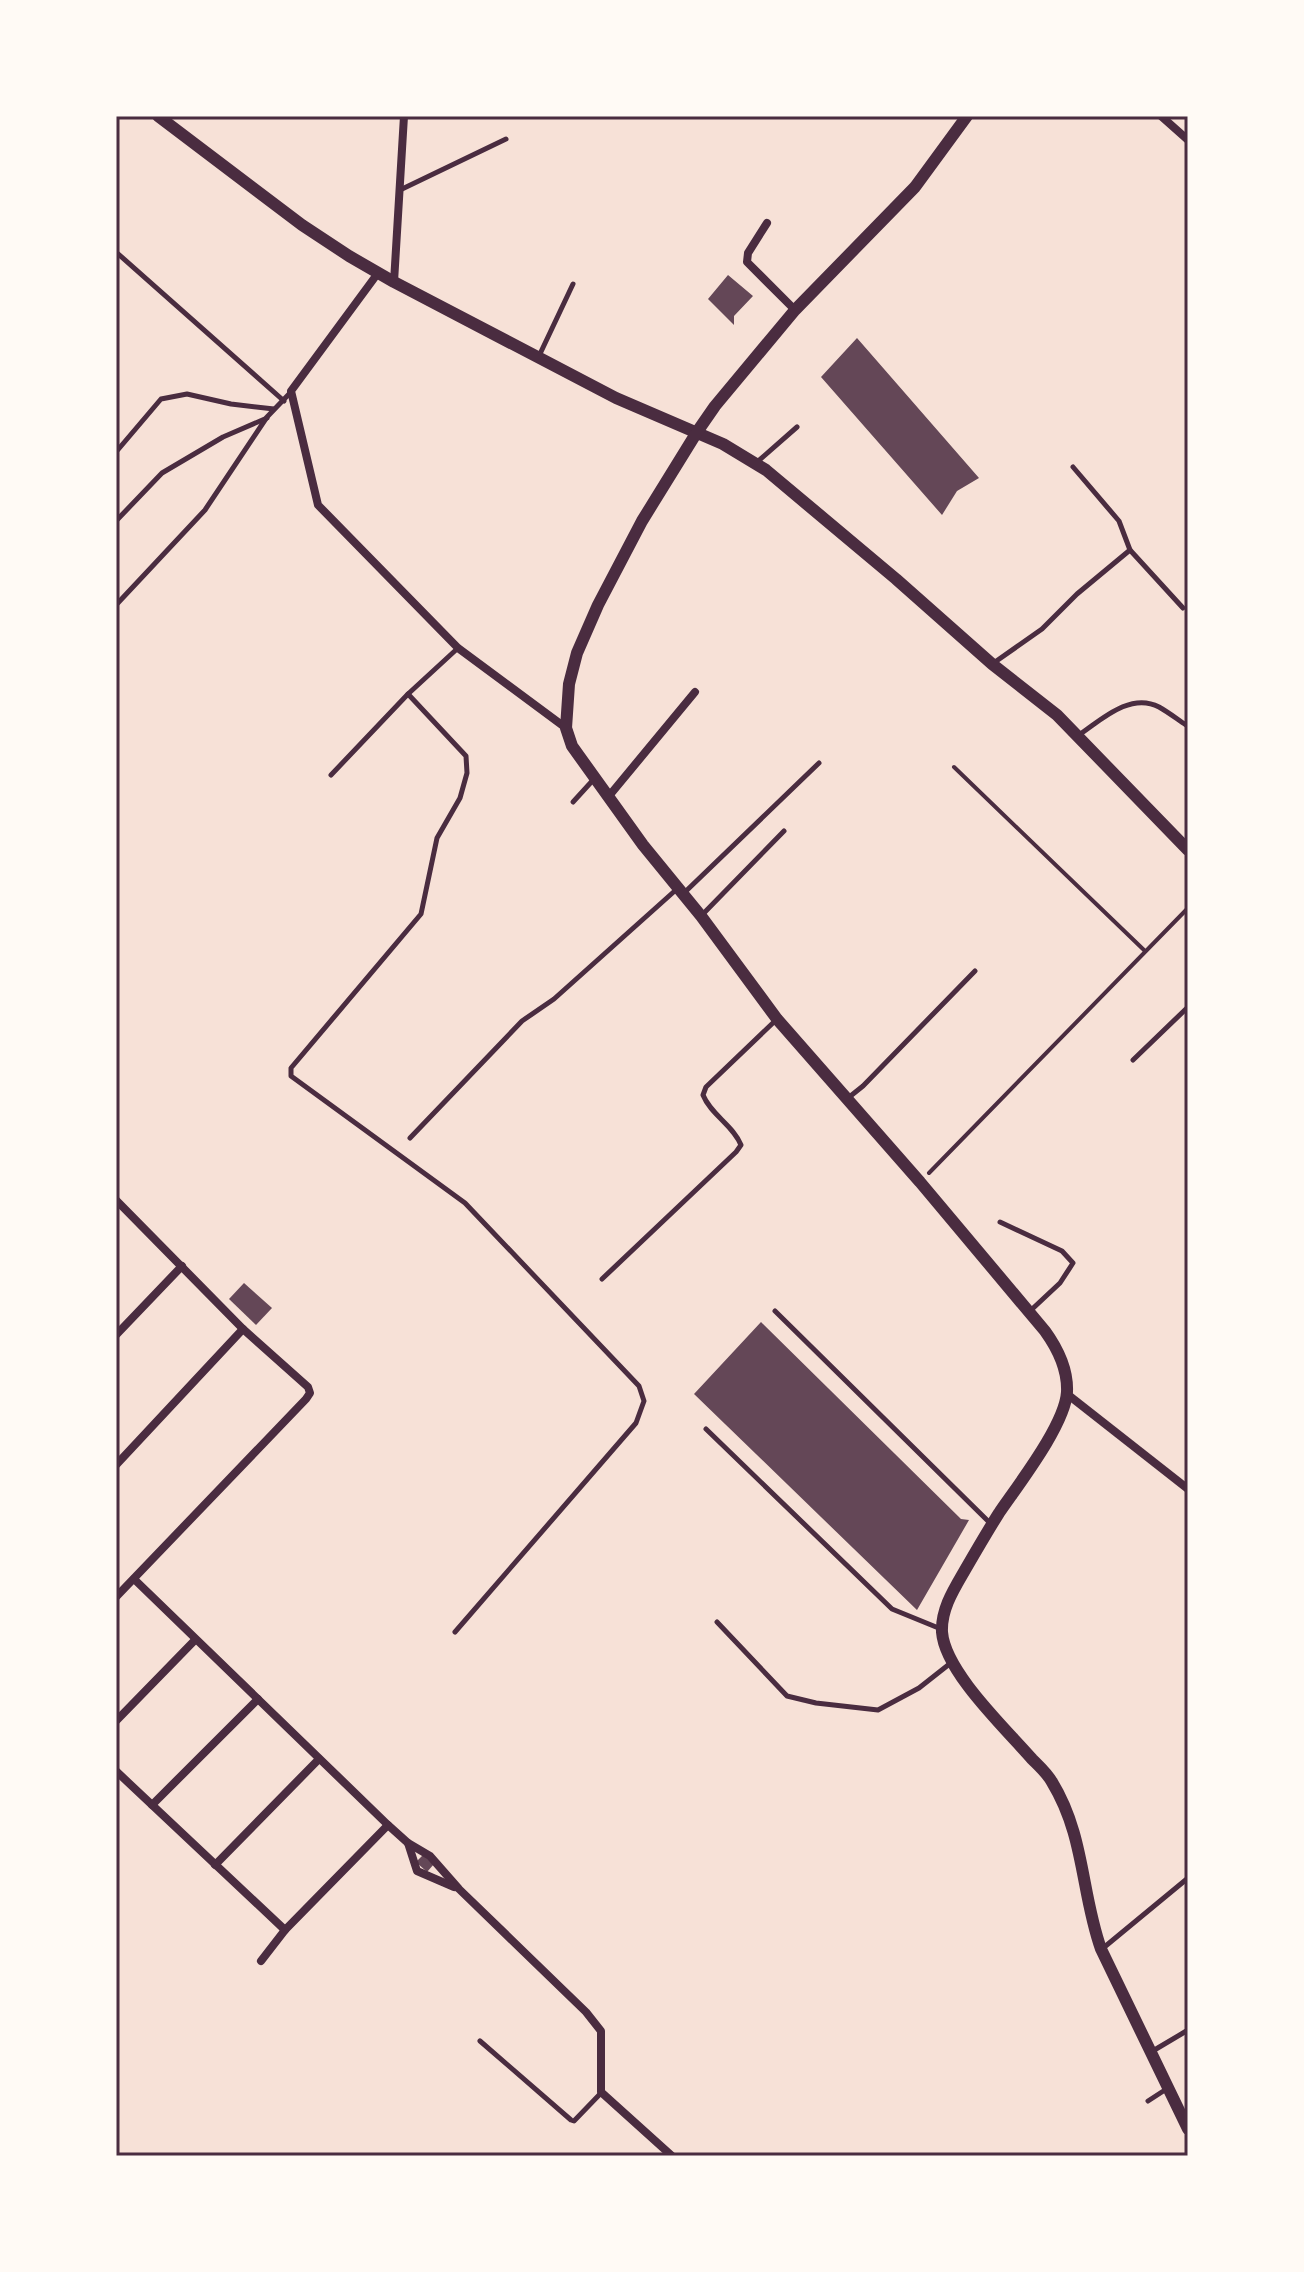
<svg xmlns="http://www.w3.org/2000/svg" width="1304" height="2272" viewBox="0 0 1304 2272" font-family="'Open Sans',sans-serif">
	<rect width="100%" height="100%" fill="#f7e1d7"/>
	<!-- building -->
	<g fill="#644757">
		<path d="M728 275 753 296 734 316V325L708 299Z"/>
		<path d="M857 338 979 478 957 491 942 515 821 377Z"/>
		<path d="M244 1283 272 1308 256 1325 229 1299Z"/>
		<path d="M761 1322 961 1519 969 1520 917 1610 694 1394Z"/>
		<path d="M424 1854 434 1864 427 1872 416 1862Z"/>
	</g>
	<g fill="none" stroke-linecap="round" stroke-linejoin="round">
		<!-- path -->
		<g stroke="#4a2c40" stroke-width="4">
			<path d="M954 767 1145 951"/>
			<path d="M929 1173 1188 908"/>
		</g>
		<!-- service -->
		<g stroke="#4a2c40" stroke-width="5">
			<path d="M400 190 506 139"/>
			<path d="M116 252 284 401"/>
			<path d="M539 356 573 284"/>
			<path d="M116 452 161 399 187 394 231 404 274 409"/>
			<path d="M756 463 797 427"/>
			<path d="M116 521 162 473 223 437 267 418"/>
			<path d="M1130 550 1183 608"/>
			<path d="M116 605 205 510 267 417 290 393"/>
			<path d="M995 662 1042 629 1077 594 1130 550 1119 521 1073 467"/>
			<path d="M408 694 466 756 467 773 460 798 437 838 421 914 291 1068V1076L465 1203 639 1386 644 1401 636 1423 455 1632"/>
			<path d="M1079 735C1101 720 1130 692 1159 707 1168 712 1177 719 1186 725"/>
			<path d="M331 775 408 694 458 648"/>
			<path d="M573 802 594 779"/>
			<path d="M684 893 819 763"/>
			<path d="M702 915 784 831"/>
			<path d="M1133 1060 1188 1007"/>
			<path d="M848 1098 863 1086 975 971"/>
			<path d="M410 1138 522 1021 554 999 678 888"/>
			<path d="M1000 1222 1062 1251 1073 1263 1060 1283 1029 1312"/>
			<path d="M602 1279 736 1152 741 1145C733 1125 711 1115 703 1095L706 1087 776 1020"/>
			<path d="M775 1311 991 1524"/>
			<path d="M706 1429 892 1609 941 1629"/>
			<path d="M717 1622 787 1696 816 1703 878 1710 919 1688 952 1662"/>
			<path d="M1102 1949 1188 1878"/>
			<path d="M480 2041 571 2120 574 2121 601 2093"/>
			<path d="M1151 2052 1188 2030"/>
			<path d="M1148 2101 1168 2088"/>
		</g>
		<!-- minor -->
		<g stroke="#4a2c40" stroke-width="8">
			<path d="M1161 116 1188 140"/>
			<path d="M767 223 748 253 747 262 795 310"/>
			<path d="M378 273 291 391 318 505 458 648 566 728"/>
			<path d="M394 282 404 116"/>
			<path d="M609 796 695 692"/>
			<path d="M116 1200 243 1329 308 1387 310 1393 306 1399 116 1597"/>
			<path d="M116 1335 182 1266"/>
			<path d="M1067 1394 1188 1489"/>
			<path d="M116 1465 243 1329"/>
			<path d="M134 1579 388 1825 408 1843 430 1856 459 1889 586 2012 601 2031V2092L672 2156"/>
			<path d="M116 1721 195 1640"/>
			<path d="M116 1771 285 1930"/>
			<path d="M152 1805 258 1699"/>
			<path d="M408 1843 417 1871 454 1887"/>
			<path d="M215 1865 319 1759"/>
			<path d="M261 1961 285 1930 388 1825"/>
		</g>
		<!-- tertiary -->
		<g stroke="#4a2c40" stroke-width="12">
			<path d="M158 116 302 225 349 256 394 282 616 398 723 444 766 470 896 579 992 664 1057 715 1188 850"/>
			<path d="M967 116 915 187 795 310 715 406 697 432 642 521 598 605 577 653 569 684 566 728 572 746 643 845 701 916 777 1019 920 1182 1045 1331C1058 1349 1068 1369 1067 1392 1065 1425 1018 1485 999 1513 987 1532 976 1551 965 1570 954 1589 941 1609 942 1632 945 1672 1006 1729 1032 1759 1039 1766 1047 1773 1052 1782 1085 1836 1081 1893 1101 1949L1188 2129"/>
		</g>
	</g>
	<!-- border -->
	<rect width="1304" height="2272" fill="none" stroke="#fffaf5" stroke-width="236"/>
	<rect x="118" y="118" width="1068" height="2036" fill="none" stroke="#4a2c40" stroke-width="3"/>
</svg>
